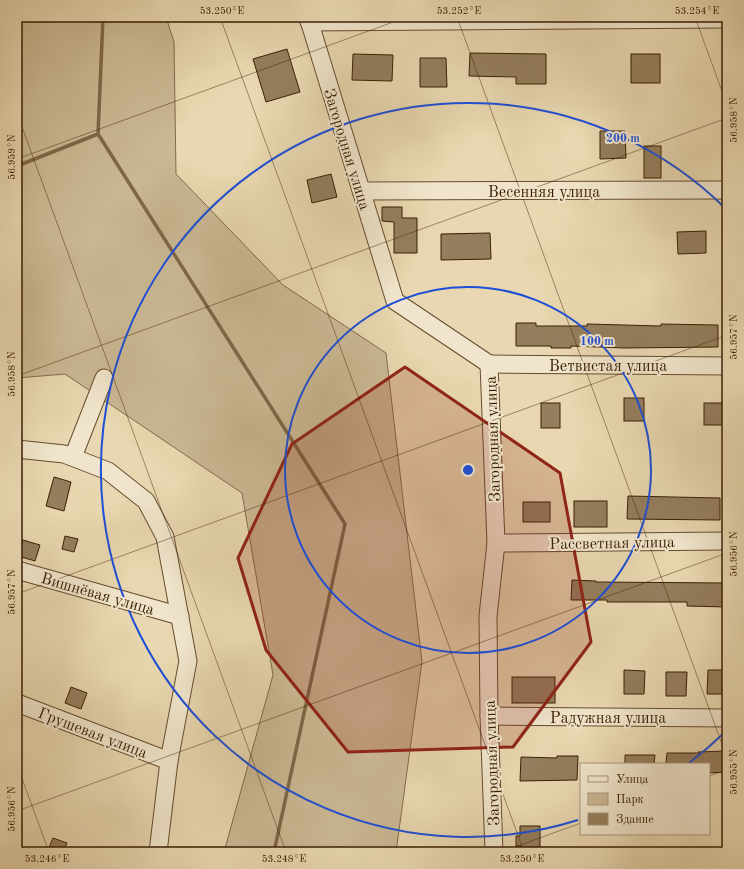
<svg xmlns="http://www.w3.org/2000/svg" width="744" height="869" viewBox="0 0 744 869" font-family="'Old Standard TT',serif">
	<rect width="100%" height="100%" fill="#e8d7b0"/>
	<filter id="stains"><feTurbulence type="fractalNoise" baseFrequency=".005" numOctaves="4"/><feColorMatrix values="0 0 0 0 .2 0 0 0 0 .09 0 0 0 0 .02 0 0 0 .5 -.17"/></filter>
	<radialGradient id="worn" r=".72"><stop offset=".6" stop-color="#630" stop-opacity="0"/><stop offset="1" stop-color="#630" stop-opacity=".3"/></radialGradient>
	<!-- green -->
	<path fill="#cab893" stroke="#826b4b" d="M17 17H166L174 42 176 174 283 285 386 353 422 662 396 852H224L273 675 242 493 65 374 17 378Z"/>
	<g fill="none" stroke-linecap="round" stroke-linejoin="round">
		<!-- stream -->
		<g stroke="#7f6747" stroke-width="3.5">
			<path d="M103 17 98 134 345 524 274 852"/>
			<path d="M17 166 98 134"/>
		</g>
	</g>
	<!-- building -->
	<g fill="#947e5d" stroke="#3a1e03">
		<path d="M287 49 300 92 266 102 253 59Z"/>
		<path d="M470 53 546 54V84H516V77L469 76Z"/>
		<path d="M353 54 393 55 392 81 352 80Z"/>
		<rect x="631" y="54" width="29" height="29"/>
		<path d="M420 58H446L447 87H420Z"/>
		<path d="M600 131H625L626 158 600 159Z"/>
		<rect x="644" y="146" width="17" height="32"/>
		<path d="M331 174 337 197 312 203 307 180Z"/>
		<path d="M382 207H402V218H417V253H394V222L382 221Z"/>
		<path d="M706 231V253L678 254 677 232Z"/>
		<path d="M490 233 491 259 441 260V234Z"/>
		<path d="M516 323H536V326H587V324L661 326V324L718 325V347L624 348 571 346V348H551V346H516Z"/>
		<rect x="624" y="398" width="20" height="23"/>
		<rect x="541" y="403" width="19" height="25"/>
		<rect x="704" y="403" width="20" height="22"/>
		<path d="M54 477 71 482 64 511 46 506Z"/>
		<path d="M628 496 720 498V520L627 519Z"/>
		<rect x="574" y="501" width="33" height="26"/>
		<rect x="523" y="502" width="27" height="20"/>
		<path d="M65 536 78 539 74 552 62 549Z"/>
		<path d="M23 540 40 545 35 561 18 556Z"/>
		<path d="M572 580 596 581V582L727 583V607L687 606V602H607V600H571Z"/>
		<path d="M624 670 645 671 644 694H624Z"/>
		<path d="M708 670H727V694H707Z"/>
		<path d="M666 672H687L686 696H666Z"/>
		<rect x="512" y="677" width="43" height="26"/>
		<path d="M71 687 87 693 81 709 65 703Z"/>
		<path d="M724 751V772L709 773V764H666L667 753H699L698 752Z"/>
		<path d="M625 755H655L654 764H625Z"/>
		<path d="M557 756H578L577 780 520 781 521 757 557 758Z"/>
		<path d="M520 826H540V852H521V846H516V836H520Z"/>
		<path d="M53 838 67 843 63 852H47Z"/>
	</g>
	<g fill="none" stroke-linecap="round" stroke-linejoin="round">
		<!-- minor casing -->
		<g stroke="#664c2e" stroke-width="19">
			<g id="minor">
				<path d="M308 17 395 301 489 364"/>
				<path d="M309 22 727 19"/>
				<path d="M361 191 727 190"/>
				<path d="M489 364 496 543 488 616 489 716 494 852"/>
				<path d="M489 364 727 366"/>
				<path d="M17 449 64 454 108 471 146 501 165 537 188 661 169 761 158 852"/>
				<path d="M73 457 104 378"/>
				<path d="M496 543 727 541"/>
				<path d="M17 570 180 616"/>
				<path d="M17 703 169 761"/>
				<path d="M489 716 727 718"/>
			</g>
		</g>
		<!-- minor -->
		<use href="#minor" stroke="#f0e5cc" stroke-width="17"/>
	</g>
	<!-- marked area -->
	<path fill="#8f2418" fill-opacity="0.2" stroke="#8f2418" stroke-width="3" stroke-linejoin="round" d="M405 367 560 473 591 642 513 747 348 752 266 650 238 558 292 444Z"/>
	<!-- ticks -->
	<path fill="none" stroke="#3a1e03" stroke-width="1" stroke-opacity="0.45" d="M220 17 524 852M457 17 727 758M695 17 727 105M17 113 286 852M17 159 407 17M17 376 727 118M17 594 727 335M17 765 49 852M709 776 727 770M17 811 727 553M501 852 581 823"/>
	<!-- distance rings -->
	<g fill="none" stroke="#1d4ed8" stroke-width="2">
		<circle cx="468" cy="470" r="183"/>
		<path d="M725 732A367 367 0 0 1 689 763M578 820A367 367 0 1 1 725 208"/>
	</g>
	<g text-anchor="middle" stroke-width="4" stroke-linejoin="round" paint-order="stroke">
		<!-- street labels -->
		<g font-size="16" fill="#3a1e03" stroke="#f0e5cc">
			<text transform="translate(348 149) rotate(73)" y="6">Загородная улица</text>
			<text x="544" y="197">Весенняя улица</text>
			<text x="608" y="371">Ветвистая улица</text>
			<text transform="translate(492 439) rotate(-92)" y="6">Загородная улица</text>
			<text transform="translate(612 542) rotate(-1)" y="6">Рассветная улица</text>
			<text transform="translate(98 593) rotate(16)" y="6">Вишнёвая улица</text>
			<text x="608" y="723">Радужная улица</text>
			<text transform="translate(93 732) rotate(21)" y="6">Грушевая улица</text>
			<text transform="translate(491 763) rotate(-92)" y="6">Загородная улица</text>
		</g>
	</g>
	<circle cx="468" cy="470" r="6" fill="#1d4ed8" stroke="#f0e5cc" stroke-width="2"/>
	<g font-size="12" text-anchor="middle" font-weight="bold" fill="#1d4ed8" stroke="#f0e5cc" stroke-width="4" stroke-linejoin="round" paint-order="stroke">
		<text x="623" y="142">200 m</text>
		<text x="597" y="345">100 m</text>
	</g>
	<!-- margin -->
	<rect width="744" height="869" fill="none" stroke="#e8d7b0" stroke-width="44"/>
	<!-- legend -->
	<rect x="580" y="763" width="130" height="72" fill="#f0e5cc" stroke="#a7957c"/>
	<rect x="588" y="776" width="20" height="6" fill="#f0e5cc" stroke="#a7957c"/>
	<text x="616" y="783" font-size="12" fill="#3a1e03">Улица</text>
	<rect x="588" y="793" width="20" height="12" fill="#cab893" stroke="#a7957c"/>
	<text x="616" y="803" font-size="12" fill="#3a1e03">Парк</text>
	<rect x="588" y="813" width="20" height="12" fill="#947e5d" stroke="#a7957c"/>
	<text x="616" y="823" font-size="12" fill="#3a1e03">Здание</text>
	<rect x="22" y="22" width="700" height="825" fill="none" stroke="#3a1e03" stroke-width="1.5"/>
	<g font-size="10" text-anchor="middle" fill="#3a1e03">
		<text x="222" y="14">53.250°E</text>
		<text x="459" y="14">53.252°E</text>
		<text x="697" y="14">53.254°E</text>
		<text transform="translate(733 120) rotate(-90)" y="4">56.958°N</text>
		<text transform="translate(11 157) rotate(-90)" y="4">56.959°N</text>
		<text transform="translate(733 337) rotate(-90)" y="4">56.957°N</text>
		<text transform="translate(11 374) rotate(-90)" y="4">56.958°N</text>
		<text transform="translate(733 554) rotate(-90)" y="4">56.956°N</text>
		<text transform="translate(11 592) rotate(-90)" y="4">56.957°N</text>
		<text transform="translate(733 772) rotate(-90)" y="4">56.955°N</text>
		<text transform="translate(11 809) rotate(-90)" y="4">56.956°N</text>
		<text x="47" y="862">53.246°E</text>
		<text x="284" y="862">53.248°E</text>
		<text x="522" y="862">53.250°E</text>
	</g>
	<rect width="100%" height="100%" filter="url(#stains)"/>
	<rect width="100%" height="100%" fill="url(#worn)"/>
</svg>
